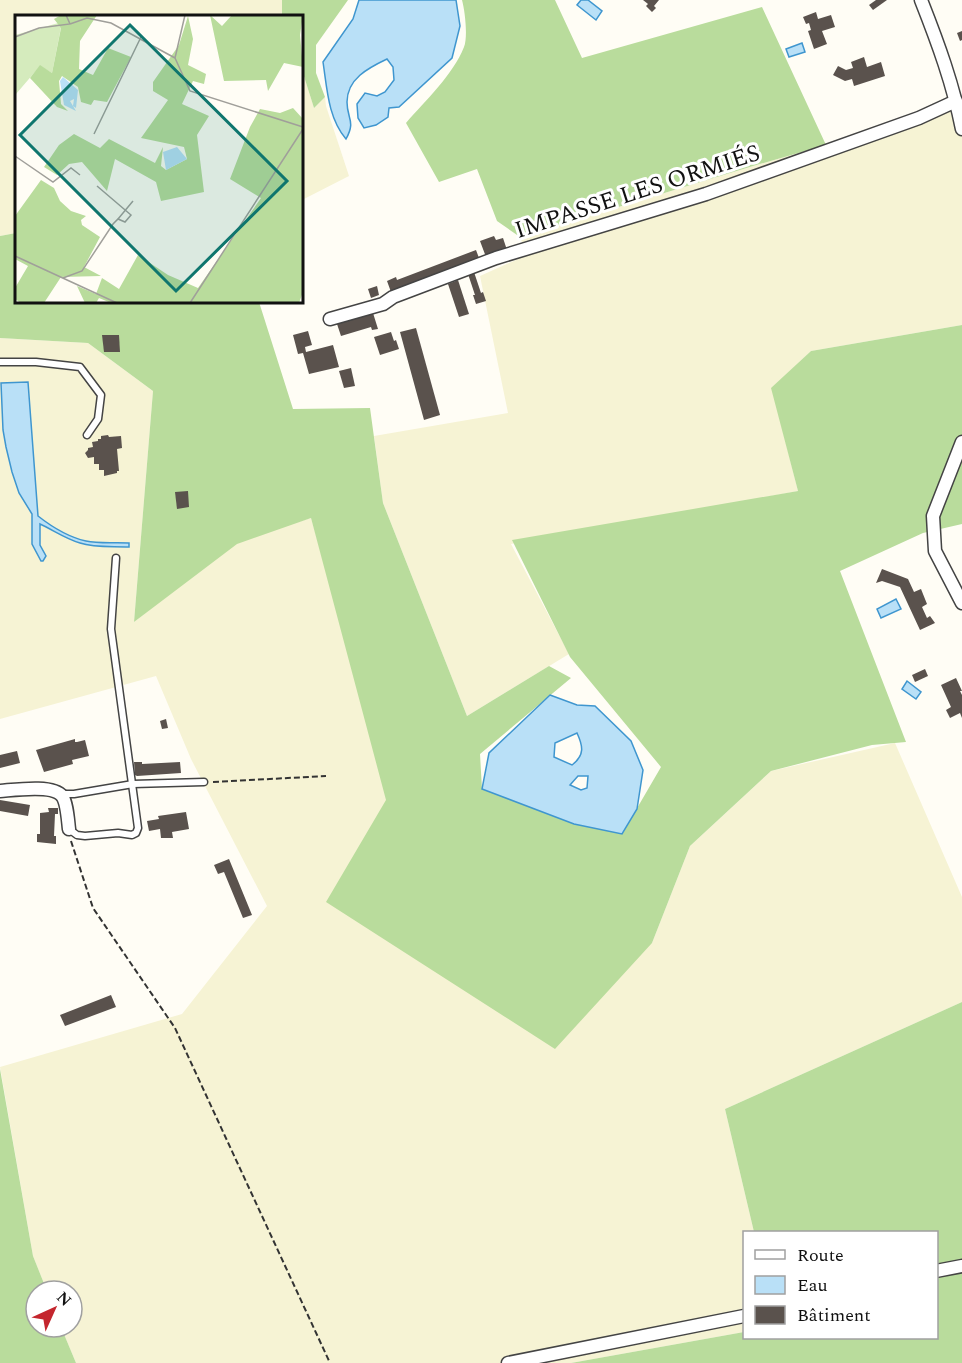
<svg xmlns="http://www.w3.org/2000/svg" width="962" height="1363" viewBox="0 0 962 1363" font-family="Spectral,serif">
	<rect width="100%" height="100%" fill="#fffdf5"/>
	<!-- farmland -->
	<g fill="#f6f3d4">
		<path d="M0 0H282V16H16V233L0 236Z"/>
		<path d="M302 70 314 108 325 97 326 106 349 176 302 200Z"/>
		<path d="M962 97V325L811 351 772 388 798 491 511 544 569 654 467 716 383 503 374 436 508 413 480 276 527 255 520 237 753 166 826 145Z"/>
		<path d="M0 338 88 343 153 391 134 622 237 540 311 518 391 794 652 943 690 846 771 771 895 743 962 897V1002L725 1109 754 1232H744V1332L571 1363H76L61 1327H72V1291H47L33 1256 0 1067 182 1014 267 906 191 759 156 676 0 719Z"/>
	</g>
	<!-- forest -->
	<g fill="#b9dc9c">
		<path d="M282 0H348L316 45V73L325 97 314 108 302 70V16H282Z"/>
		<path d="M462 0H555L582 58 762 7 826 145 753 166 520 237 497 221 477 169 439 182 406 123C425 101 453 75 464 47 468 37 465 11 462 0Z"/>
		<path d="M16 233V302H259L293 409 370 408 383 503 467 716 549 666 571 678 480 754 482 789 622 834 661 767 570 657 512 540 798 491 771 388 811 351 962 325V524L923 533 840 571 906 742 872 745 771 771 690 846 652 943 555 1049 326 902 386 800 311 518 237 544 134 622 153 391 88 343 0 338V236Z"/>
		<path d="M962 1002V1363H571L744 1332V1338H936V1232H754L725 1109Z"/>
		<path d="M0 1069 33 1256 47 1291H36V1327H61L76 1363H0Z"/>
	</g>
	<!-- water -->
	<g fill="#b9e0f7" stroke="#3f96cf" stroke-width="1.5" fill-rule="evenodd">
		<path d="M359 0H456L460 26 452 58 399 107 389 108 388 117 376 125 364 128 358 118 357 104 365 93 377 96 385 92 394 80 393 67 387 59C368 68 347 79 347 102 347 119 356 121 346 139 328 118 327 88 323 62L353 19Z"/>
		<path d="M581 0H588L602 11 596 20 577 5Z"/>
		<path d="M802 43 805 52 789 57 786 49Z"/>
		<path d="M28 382 38 516C52 527 68 537 86 541 100 544 115 542 129 543V547C113 546 95 548 80 543 66 539 53 530 40 524V545L46 556 43 561H41L32 544V514L19 493 12 472 6 447 3 430 1 383Z"/>
		<path d="M896 599 901 609 881 618 877 609Z"/>
		<path d="M907 681 921 692 916 699 902 689Z"/>
		<path d="M550 695 577 705 595 706 631 741 643 770 637 809 622 834 574 824 482 789 489 753ZM577 733C583 746 585 755 572 765L554 757 555 743ZM578 776H588L587 788 581 790 570 785Z"/>
	</g>
	<!-- building -->
	<g fill="#5a524d">
		<path d="M643 0H659L654 6 656 8 652 12 646 6 648 4Z"/>
		<path d="M876 0H887L873 10 869 5Z"/>
		<path d="M816 12 818 19 831 15 835 27 822 31 827 44 814 49 808 31 811 30 809 23 806 24 803 17Z"/>
		<path d="M962 31V40L960 41 957 33Z"/>
		<path d="M864 57 867 67 881 62 885 76 854 86 852 79 845 81 833 75 838 66 846 70 853 68 851 62Z"/>
		<path d="M494 236 496 240 503 238 507 250 486 257 480 241Z"/>
		<path d="M476 250 479 258 391 292 387 281 396 277 397 280Z"/>
		<path d="M474 272 481 293 483 292 486 301 476 304 473 295H475L468 274Z"/>
		<path d="M458 280 469 314 459 317 448 284Z"/>
		<path d="M377 286 379 295 371 298 368 289Z"/>
		<path d="M373 313 378 329 372 330 371 327 341 336 337 324Z"/>
		<path d="M416 328 440 415 424 420 400 332Z"/>
		<path d="M308 331 312 345 305 347 306 352 333 345 339 367 309 374 303 353 298 354 293 335Z"/>
		<path d="M391 332 394 341 396 340 399 349 380 355 374 337Z"/>
		<path d="M102 335H119L120 352H104Z"/>
		<path d="M351 368 355 386 344 388 339 371Z"/>
		<path d="M108 435 109 437 121 436 122 448 117 449 119 471H117V473L104 476V470H99V464H94V457L88 458 85 453 88 450V448L93 447 92 442 98 441V439H101V436Z"/>
		<path d="M188 491 189 507 177 509 175 492Z"/>
		<path d="M882 569 908 579 914 592 921 589 927 604 922 607 927 618 930 616 935 623 920 630 900 587 882 581 876 583Z"/>
		<path d="M925 669 928 676 915 682 912 675Z"/>
		<path d="M956 678 962 691H960L962 695V718L960 713 950 718 946 710 951 707 941 685Z"/>
		<path d="M166 719 168 728 162 729 160 721Z"/>
		<path d="M75 739V742H77L85 740 89 756 72 760 73 764 44 772 36 750Z"/>
		<path d="M17 751 20 763 0 768V755Z"/>
		<path d="M134 762H142V764L180 762 181 773 137 776 135 775Z"/>
		<path d="M0 800 30 805 28 816 0 811Z"/>
		<path d="M48 808H58V814H55L54 836H56V844L37 842V834H40V813L49 812Z"/>
		<path d="M186 812 189 829 172 832 173 838H161L160 829 149 831 147 821 159 819 158 816Z"/>
		<path d="M229 859 252 915 243 918 224 872 218 874 214 865Z"/>
		<path d="M111 995 116 1007 65 1026 60 1015Z"/>
	</g>
	<g fill="none" stroke-linecap="round" stroke-linejoin="round">
		<!-- service casing -->
		<g stroke="#444" stroke-width="9">
			<g id="service">
				<path d="M0 362H36L80 367 101 395 98 419 87 435"/>
				<path d="M62 794H74L133 784 204 782"/>
				<path d="M69 829 77 835 85 836 118 833 132 835 136 833 138 828 111 629 116 558"/>
			</g>
		</g>
		<!-- minor casing -->
		<g stroke="#444" stroke-width="15">
			<g id="minor">
				<path d="M921 0C938 43 953 84 962 129"/>
				<path d="M330 319 383 304 393 297 496 258 706 194 919 118 956 101"/>
				<path d="M962 442 933 516 935 551 962 603"/>
				<path d="M0 791C14 790 53 784 62 796 67 802 68 821 69 829"/>
				<path d="M936 1271 962 1266"/>
				<path d="M508 1363 744 1316"/>
			</g>
		</g>
		<!-- path -->
		<g stroke="#333" stroke-width="2" stroke-dasharray="6 3" stroke-linecap="butt">
			<path d="M213 782 326 776"/>
			<path d="M71 841 93 908 175 1028 330 1363"/>
		</g>
		<!-- service -->
		<use href="#service" stroke="#fff" stroke-width="6"/>
		<!-- minor -->
		<use href="#minor" stroke="#fff" stroke-width="12"/>
	</g>
	<g text-anchor="middle" stroke-width="6" stroke-linejoin="round" paint-order="stroke">
		<!-- street labels -->
		<g font-size="24" fill="#111" stroke="#fff">
			<text transform="translate(637 191) rotate(-18)" y="8">IMPASSE LES ORMIÉS</text>
		</g>
	</g>
	<!-- overview -->
	<g transform="translate(15 15)">
		<rect width="288" height="288" fill="#fffdf5"/>
		<path d="M47 7 37 58 25 51 1 79 0 20Z" fill="#d5ebbd"/>
		<path d="M46 0H82L65 26 64 54 78 60 93 33 116 42 92 87 79 85 76 90 66 87 63 72 47 61 44 66 46 89 53 96 42 92 15 63 25 50 37 58 46 13 39 4ZM195 0 207 11 217 0H288L285 20 288 52 269 48 253 76 251 65 209 66ZM173 1 178 24 173 50 191 59 189 69 178 66 167 89 194 101 182 120 189 177 146 186 141 167 100 144 92 176 67 147 54 149 42 160 29 152 44 130 59 119 85 133 94 124 140 148 148 132 146 151 151 155 172 144 169 132 126 123 153 85 138 76V67L164 30ZM278 93 288 104V277L284 288H96L84 283 81 288H70L62 271 81 279 87 263 104 274 123 240 153 260 183 273 246 183 215 164 235 112 245 94 265 98ZM26 165 39 173 45 186 56 196 71 201 66 205 67 210 85 222 69 252 86 261 46 262 29 288H6L0 284V273L13 251 0 244V201Z" fill="#b9dc9c"/>
		<path d="M48 62 63 75 61 93 58 91 59 84 55 86 61 96 49 90 45 66ZM162 132 172 144 151 155 148 137Z" fill="#b9e0f7"/>
		<path fill="none" stroke="#a09f9a" stroke-width="1.5" d="M55 9 72 3 96 8 160 43 170 0M0 22 24 13 55 9 51 0M160 43 175 76 288 112M79 119 126 22M0 141 38 167 56 153 65 160M103 204 118 186M0 241 102 288M48 263 67 256 98 209 103 204 110 207 116 200 82 171M175 288 288 114"/>
		<path fill="#0f766e" fill-opacity="0.15" stroke="#0f766e" stroke-width="3" d="M115 10 272 166 161 276 5 120Z"/>
		<rect width="288" height="288" fill="none" stroke="#111" stroke-width="3"/>
	</g>
	<!-- legend -->
	<rect x="743" y="1231" width="195" height="108" fill="#ffffff" stroke="#a0a0a0" stroke-width="1.5"/>
	<rect x="755" y="1250" width="30" height="9" fill="#ffffff" stroke="#a0a0a0" stroke-width="1.5"/>
	<text x="797" y="1261" font-size="18" fill="#111111">Route</text>
	<rect x="755" y="1276" width="30" height="18" fill="#b9e0f7" stroke="#a0a0a0" stroke-width="1.5"/>
	<text x="797" y="1291" font-size="18" fill="#111111">Eau</text>
	<rect x="755" y="1306" width="30" height="18" fill="#5a524d" stroke="#a0a0a0" stroke-width="1.5"/>
	<text x="797" y="1321" font-size="18" fill="#111111">Bâtiment</text>
	<!-- north arrow -->
	<g transform="translate(54 1309) rotate(45)"><circle r="28" fill="#ffffff" stroke="#a0a0a0" stroke-width="1.5"/>
	<path d="M0-4.5L10 22L0 15L-10 22Z" fill="#c4262e"/>
	<text y="-9" font-size="16" font-weight="bold" text-anchor="middle" fill="#111111">N</text>
	</g>
</svg>
